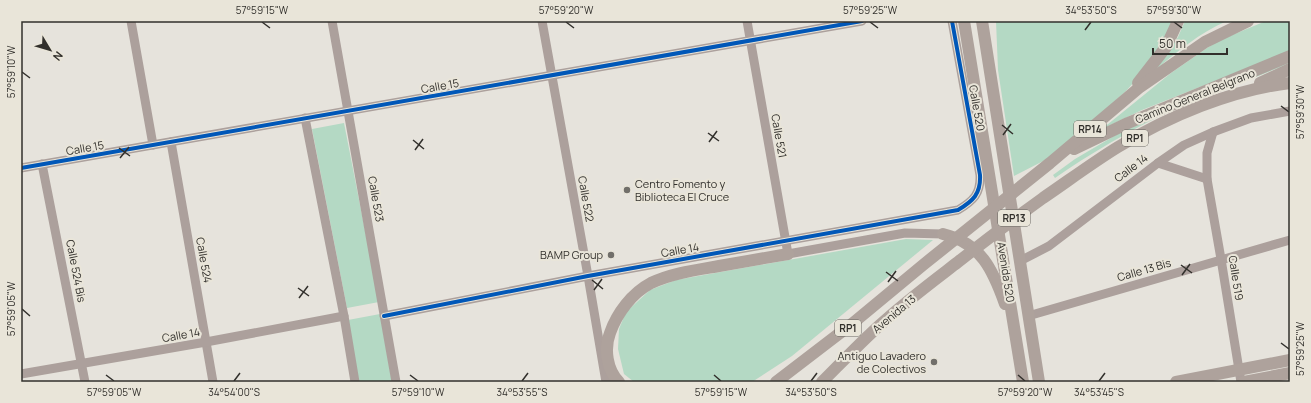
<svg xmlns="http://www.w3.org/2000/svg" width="1311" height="403" viewBox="0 0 1311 403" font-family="Manrope,sans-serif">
	<rect width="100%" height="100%" fill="#e6e3dc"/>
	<!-- green -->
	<g fill="#b4d9c4">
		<path d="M996 21H1174L1166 47 1125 92 1053 156 1014 176 998 70Z"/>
		<path d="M1185 21H1227C1199 33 1177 52 1154 71L1178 37Z"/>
		<path d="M1266 21H1290V51L1142 110 1102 129 1171 73 1207 48 1220 40Z"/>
		<path d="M1290 61V63C1250 80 1208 94 1168 112 1129 131 1091 153 1055 178L1053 175 1075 159 1121 132Z"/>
		<path d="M344 123 379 302 347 308 312 129Z"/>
		<path d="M906 239 933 240 792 356 752 382H634L624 374 618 349 619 329 626 312 650 290 676 280Z"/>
		<path d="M380 314 392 382H359L348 320Z"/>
	</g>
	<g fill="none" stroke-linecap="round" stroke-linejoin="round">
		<!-- minor -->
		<g stroke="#aca09c" stroke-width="9">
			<path d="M131 21 153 145"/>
			<path d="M332 21 396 382"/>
			<path d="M542 21 588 276 606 382"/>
			<path d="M747 21 788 254 905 233 943 234"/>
			<path d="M305 118 344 316 355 382"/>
			<path d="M1213 132 1207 153V179L1221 259 1241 382"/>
			<path d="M171 142 213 382"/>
			<path d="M1158 163 1207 179"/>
			<path d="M42 164 85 382"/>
			<path d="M21 168 862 21"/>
			<path d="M1020 261 1049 246 1158 163 1184 145 1213 132 1251 118 1290 111"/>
			<path d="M384 316 588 276 958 210C973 201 981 194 980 175L952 21"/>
			<path d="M1028 316 1290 240"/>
			<path d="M21 374 206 342 344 316"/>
		</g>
		<!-- major -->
		<g stroke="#aea29c" stroke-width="12">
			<path d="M964 21 1023 382"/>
			<path d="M982 21 1039 382"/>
			<path d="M1138 83 1166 47 1178 21"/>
			<path d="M1260 83 1290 69"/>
			<path d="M1074 149 1128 123 1290 56"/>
			<path d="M943 234C981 243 993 270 1005 304"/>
			<path d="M619 382C607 370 604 349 610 333 617 313 632 293 651 283 672 273 696 270 719 266 742 262 765 258 788 254"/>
			<path d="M776 382 853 323 923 265 1050 163 1140 87 1205 42 1248 21"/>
			<path d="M822 382C841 363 860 343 880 325 905 302 932 282 958 262 986 240 1014 219 1043 198 1068 181 1092 163 1118 147 1169 116 1231 90 1290 83"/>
			<path d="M1176 382 1290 360"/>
			<path d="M1244 382 1290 373"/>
		</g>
		<!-- cycleway casing -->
		<g stroke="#e9e5d9" stroke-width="6">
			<g id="cycleway">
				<path d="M21 168 862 21"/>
				<path d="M384 316 588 276 958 210C973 201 981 194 980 175L952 21"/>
			</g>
		</g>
		<!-- cycleway -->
		<use href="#cycleway" stroke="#0057b8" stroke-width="4"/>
	</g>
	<!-- ticks -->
	<path fill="none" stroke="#32302c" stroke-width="1.5" d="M262 22 270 28M566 22 574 28M870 22 878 28M1174 22 1182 28M1085 30 1091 22M22 72 30 78M1281 106 1289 112M1002 125 1013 134M708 133 719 141M1003 135 1011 124M413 140 424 149M709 142 717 131M119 148 130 156M415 150 423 139M120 158 129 147M1181 265 1192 273M886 272 898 281M1182 275 1190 264M592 280 603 289M888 282 896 271M298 288 309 296M594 290 602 279M299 298 308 286M22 309 30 316M1281 343 1289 349M106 375 114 381M410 375 418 381M714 375 721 381M1018 375 1025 381M234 381 240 373M522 381 528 373M811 381 817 373M1099 381 1105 373"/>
	<!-- markers -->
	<g fill="#716f6a" stroke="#e9e5d9" stroke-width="1.5">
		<circle cx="627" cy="190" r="4"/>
		<circle cx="611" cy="255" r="4"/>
		<circle cx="934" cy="362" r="4"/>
	</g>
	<g text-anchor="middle" stroke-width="4" stroke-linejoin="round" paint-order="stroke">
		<!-- shield labels -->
		<g fill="#e9e5d9" stroke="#696660" stroke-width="1">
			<rect x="1074" y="121" width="32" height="16" rx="3"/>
			<rect x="1122" y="130" width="26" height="16" rx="3"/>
			<rect x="998" y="210" width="32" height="16" rx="3"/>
			<rect x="835" y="320" width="26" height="16" rx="3"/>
		</g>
		<g font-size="10" font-weight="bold" fill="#32302c">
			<text x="1090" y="133">RP14</text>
			<text x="1135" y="142">RP1</text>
			<text x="1014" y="222">RP13</text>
			<text x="848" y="332">RP1</text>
		</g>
		<!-- street labels -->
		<g font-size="11" fill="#32302c" stroke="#e9e5d9">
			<text transform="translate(440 86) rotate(-10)" y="4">Calle 15</text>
			<text transform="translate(1195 96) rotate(-22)" y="4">Camino General Belgrano</text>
			<text transform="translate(977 108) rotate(80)" y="4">Calle 520</text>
			<text transform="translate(779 136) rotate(80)" y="4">Calle 521</text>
			<text transform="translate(85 148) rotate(-10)" y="4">Calle 15</text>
			<text transform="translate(1131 168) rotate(-37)" y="4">Calle 14</text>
			<text transform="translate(376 199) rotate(80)" y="4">Calle 523</text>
			<text transform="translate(586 199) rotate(80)" y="4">Calle 522</text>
			<text transform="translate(680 250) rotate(-10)" y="4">Calle 14</text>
			<text transform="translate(204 260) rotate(80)" y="4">Calle 524</text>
			<text transform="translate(1144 270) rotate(-16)" y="4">Calle 13 Bis</text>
			<text transform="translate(76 271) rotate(79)" y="4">Calle 524 Bis</text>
			<text transform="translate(1006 272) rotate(81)" y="4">Avenida 520</text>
			<text transform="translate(1236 278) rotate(81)" y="4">Calle 519</text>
			<text transform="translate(894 314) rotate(-40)" y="4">Avenida 13</text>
			<text transform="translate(181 335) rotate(-10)" y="4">Calle 14</text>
		</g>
		<!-- poi labels -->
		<g font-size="11" fill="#32302c" stroke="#e9e5d9" text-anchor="end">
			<text x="635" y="188" text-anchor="start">Centro Fomento y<tspan x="635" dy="13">Biblioteca El Cruce</tspan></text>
			<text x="603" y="259">BAMP Group</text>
			<text x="926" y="360">Antiguo Lavadero<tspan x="926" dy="13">de Colectivos</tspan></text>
		</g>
	</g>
	<!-- border -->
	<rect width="1311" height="403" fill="none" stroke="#e9e5d9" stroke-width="44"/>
	<!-- north arrow -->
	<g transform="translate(50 50) rotate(128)" stroke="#e9e5d9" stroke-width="3" paint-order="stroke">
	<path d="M0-3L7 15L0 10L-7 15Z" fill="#32302c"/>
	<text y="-6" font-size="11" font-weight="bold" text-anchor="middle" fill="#32302c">N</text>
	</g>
	<!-- scale -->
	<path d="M1153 48v6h74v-6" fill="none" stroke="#32302c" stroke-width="2"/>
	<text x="1159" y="48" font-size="12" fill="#32302c" stroke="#e9e5d9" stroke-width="3" paint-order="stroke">50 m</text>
	<rect x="22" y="22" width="1267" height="359" fill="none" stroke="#32302c" stroke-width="1.5"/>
	<g font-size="10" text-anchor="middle" fill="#32302c">
		<text x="262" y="14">57°59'15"W</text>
		<text x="566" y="14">57°59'20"W</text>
		<text x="870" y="14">57°59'25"W</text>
		<text x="1091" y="14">34°53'50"S</text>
		<text x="1174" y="14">57°59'30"W</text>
		<text transform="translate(11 72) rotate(-90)" y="4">57°59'10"W</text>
		<text transform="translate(1300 112) rotate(-90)" y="4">57°59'30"W</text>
		<text transform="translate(11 309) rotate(-90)" y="4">57°59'05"W</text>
		<text transform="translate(1300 349) rotate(-90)" y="4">57°59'25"W</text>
		<text x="114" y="396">57°59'05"W</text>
		<text x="234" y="396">34°54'00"S</text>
		<text x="418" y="396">57°59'10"W</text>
		<text x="522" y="396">34°53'55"S</text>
		<text x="721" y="396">57°59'15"W</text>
		<text x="811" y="396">34°53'50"S</text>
		<text x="1025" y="396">57°59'20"W</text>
		<text x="1099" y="396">34°53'45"S</text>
	</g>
</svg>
